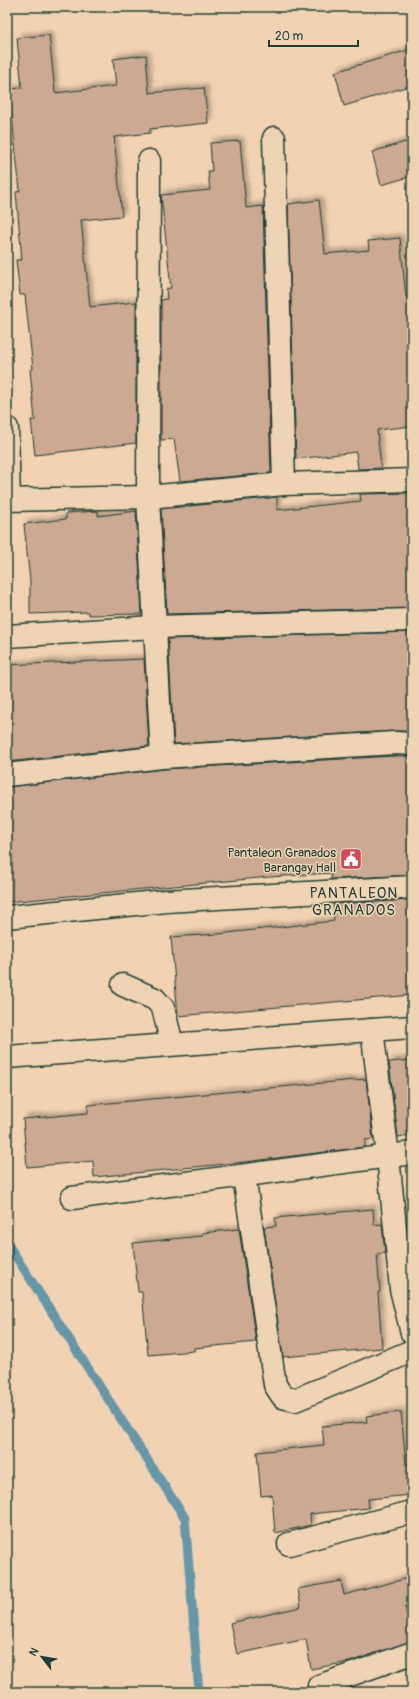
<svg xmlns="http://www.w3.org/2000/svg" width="419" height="1699" viewBox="0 0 419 1699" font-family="Pangolin,sans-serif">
	<defs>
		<filter id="shadow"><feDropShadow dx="3.5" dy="-3.5" stdDeviation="2" flood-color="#0004"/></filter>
	</defs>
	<rect width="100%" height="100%" fill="#f1d2b3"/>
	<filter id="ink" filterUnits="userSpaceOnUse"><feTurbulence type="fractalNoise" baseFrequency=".025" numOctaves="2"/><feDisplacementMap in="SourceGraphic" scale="8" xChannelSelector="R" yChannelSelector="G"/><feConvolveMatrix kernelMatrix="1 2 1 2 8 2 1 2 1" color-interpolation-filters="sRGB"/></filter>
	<g filter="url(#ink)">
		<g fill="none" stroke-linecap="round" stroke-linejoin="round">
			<!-- stream -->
			<path stroke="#6697a9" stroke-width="9" d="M7 1243 185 1518 199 1692"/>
		</g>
		<!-- building -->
		<g fill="#cba992" stroke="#1f3d34" filter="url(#shadow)">
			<path d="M49 35 55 93 116 86 113 59 146 55 149 93 204 88 208 123 150 129V133L114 137 122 216 81 220 90 307 136 302V443L35 455 31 420H35L30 370 33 369 25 295H20L16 260H22L16 192 20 191 9 89 22 88 17 38Z"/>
			<path d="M412 49V85L344 106 335 72Z"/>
			<path d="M412 140V176L381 185 372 152Z"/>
			<path d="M240 141 246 208 263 206 271 473 180 481 174 439 161 440V300L167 299 166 289 171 288 161 195 210 190 208 171H212L210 143Z"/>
			<path d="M319 200 325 254 369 250 368 241 400 238 406 297H412V426L377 430 381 468 358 469 356 452 296 459 288 204Z"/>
			<path d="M412 493V608L167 614 161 509 277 497V510L361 501 360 494Z"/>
			<path d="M98 511V516L136 511 142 614 89 615 88 612 30 614V581L24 524 66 519V513Z"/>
			<path d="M412 632V731H394L174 744 168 639Z"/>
			<path d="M144 659 149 746 7 762V665Z"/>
			<path d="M395 756H412V875L331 879V873L269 877 7 902V787L163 769Z"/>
			<path d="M412 900V995L178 1016 171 937 218 934 334 921 333 904Z"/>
			<path d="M412 1060V1135L398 1137 389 1062Z"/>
			<path d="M366 1079 373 1139 365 1140V1147L245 1162 94 1177 93 1161 27 1167 23 1119 88 1113V1105Z"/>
			<path d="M373 1209 374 1225 382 1224 385 1253 377 1254 380 1292H378L382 1348 283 1357 264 1227 276 1226 275 1218Z"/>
			<path d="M407 1221H412V1251H410Z"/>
			<path d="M239 1229 256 1342 194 1348V1351L148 1355 142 1292H138L133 1243 202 1236V1233Z"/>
			<path d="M401 1412 406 1465H411L412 1495 368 1499 369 1508 310 1514 311 1525 275 1533 272 1495 261 1496 257 1452 324 1445 322 1426 367 1422 366 1416Z"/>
			<path d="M412 1577V1604L405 1606 412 1641 349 1662 311 1669 306 1639 237 1654 230 1623 301 1607 298 1589 341 1581 344 1595Z"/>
		</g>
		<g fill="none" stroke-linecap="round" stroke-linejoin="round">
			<!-- minor casing -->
			<g stroke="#1f3d34" stroke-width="25">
				<g id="minor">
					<path d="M274 138 284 484"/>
					<path d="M149 161 148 497 162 757"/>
					<path d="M7 428 9 500"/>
					<path d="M7 500 148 497 284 484 412 480"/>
					<path d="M7 636 155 627 412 620"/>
					<path d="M7 775 162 757 395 743 412 744"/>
					<path d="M7 917 166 901 412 887"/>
					<path d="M123 985 155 999 163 1008 172 1044"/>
					<path d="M372 1030 388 1156 401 1289 412 1333"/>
					<path d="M7 1057 412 1027"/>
					<path d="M244 1176 275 1385 283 1397 295 1400 412 1351"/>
					<path d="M72 1198 412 1153"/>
					<path d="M289 1544 412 1512"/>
					<path d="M319 1686 412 1653"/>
				</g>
			</g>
			<!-- minor -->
			<use href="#minor" stroke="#eed4b5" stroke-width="22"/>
		</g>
	</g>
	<!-- icons -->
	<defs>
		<g id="civic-square" transform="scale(1.15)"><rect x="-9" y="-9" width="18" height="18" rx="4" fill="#d1495b" stroke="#eed4b5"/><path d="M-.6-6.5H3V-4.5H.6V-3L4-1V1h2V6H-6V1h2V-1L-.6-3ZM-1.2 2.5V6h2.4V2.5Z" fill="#fff"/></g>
	</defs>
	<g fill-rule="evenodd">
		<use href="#civic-square" x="351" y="859"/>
	</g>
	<g text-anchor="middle" stroke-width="3" stroke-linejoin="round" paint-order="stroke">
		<!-- poi labels -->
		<g font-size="13" fill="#1f3d34" stroke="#eed4b5" text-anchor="end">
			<text x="336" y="857">Pantaleon Granados<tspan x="336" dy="15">Barangay Hall</tspan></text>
		</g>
		<!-- quarter labels -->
		<g font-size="15" letter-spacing="1" fill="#1f3d34" stroke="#eed4b5">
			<text x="354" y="898">PANTALEON<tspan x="354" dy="17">GRANADOS</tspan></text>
		</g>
	</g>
	<!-- margin -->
	<rect width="419" height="1699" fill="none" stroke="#eed4b5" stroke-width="24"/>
	<rect x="12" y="12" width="395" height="1675" fill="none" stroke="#1f3d34" stroke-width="1.5" filter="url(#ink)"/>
	<!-- north arrow -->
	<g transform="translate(42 1657) rotate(301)" stroke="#eed4b5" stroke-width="3" paint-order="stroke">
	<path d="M0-3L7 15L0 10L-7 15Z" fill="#1f3d34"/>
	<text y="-6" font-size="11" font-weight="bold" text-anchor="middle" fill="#1f3d34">N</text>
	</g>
	<!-- scale -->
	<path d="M269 40v6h89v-6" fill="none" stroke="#1f3d34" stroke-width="2"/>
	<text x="275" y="40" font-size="12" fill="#1f3d34" stroke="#eed4b5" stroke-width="3" paint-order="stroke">20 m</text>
</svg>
